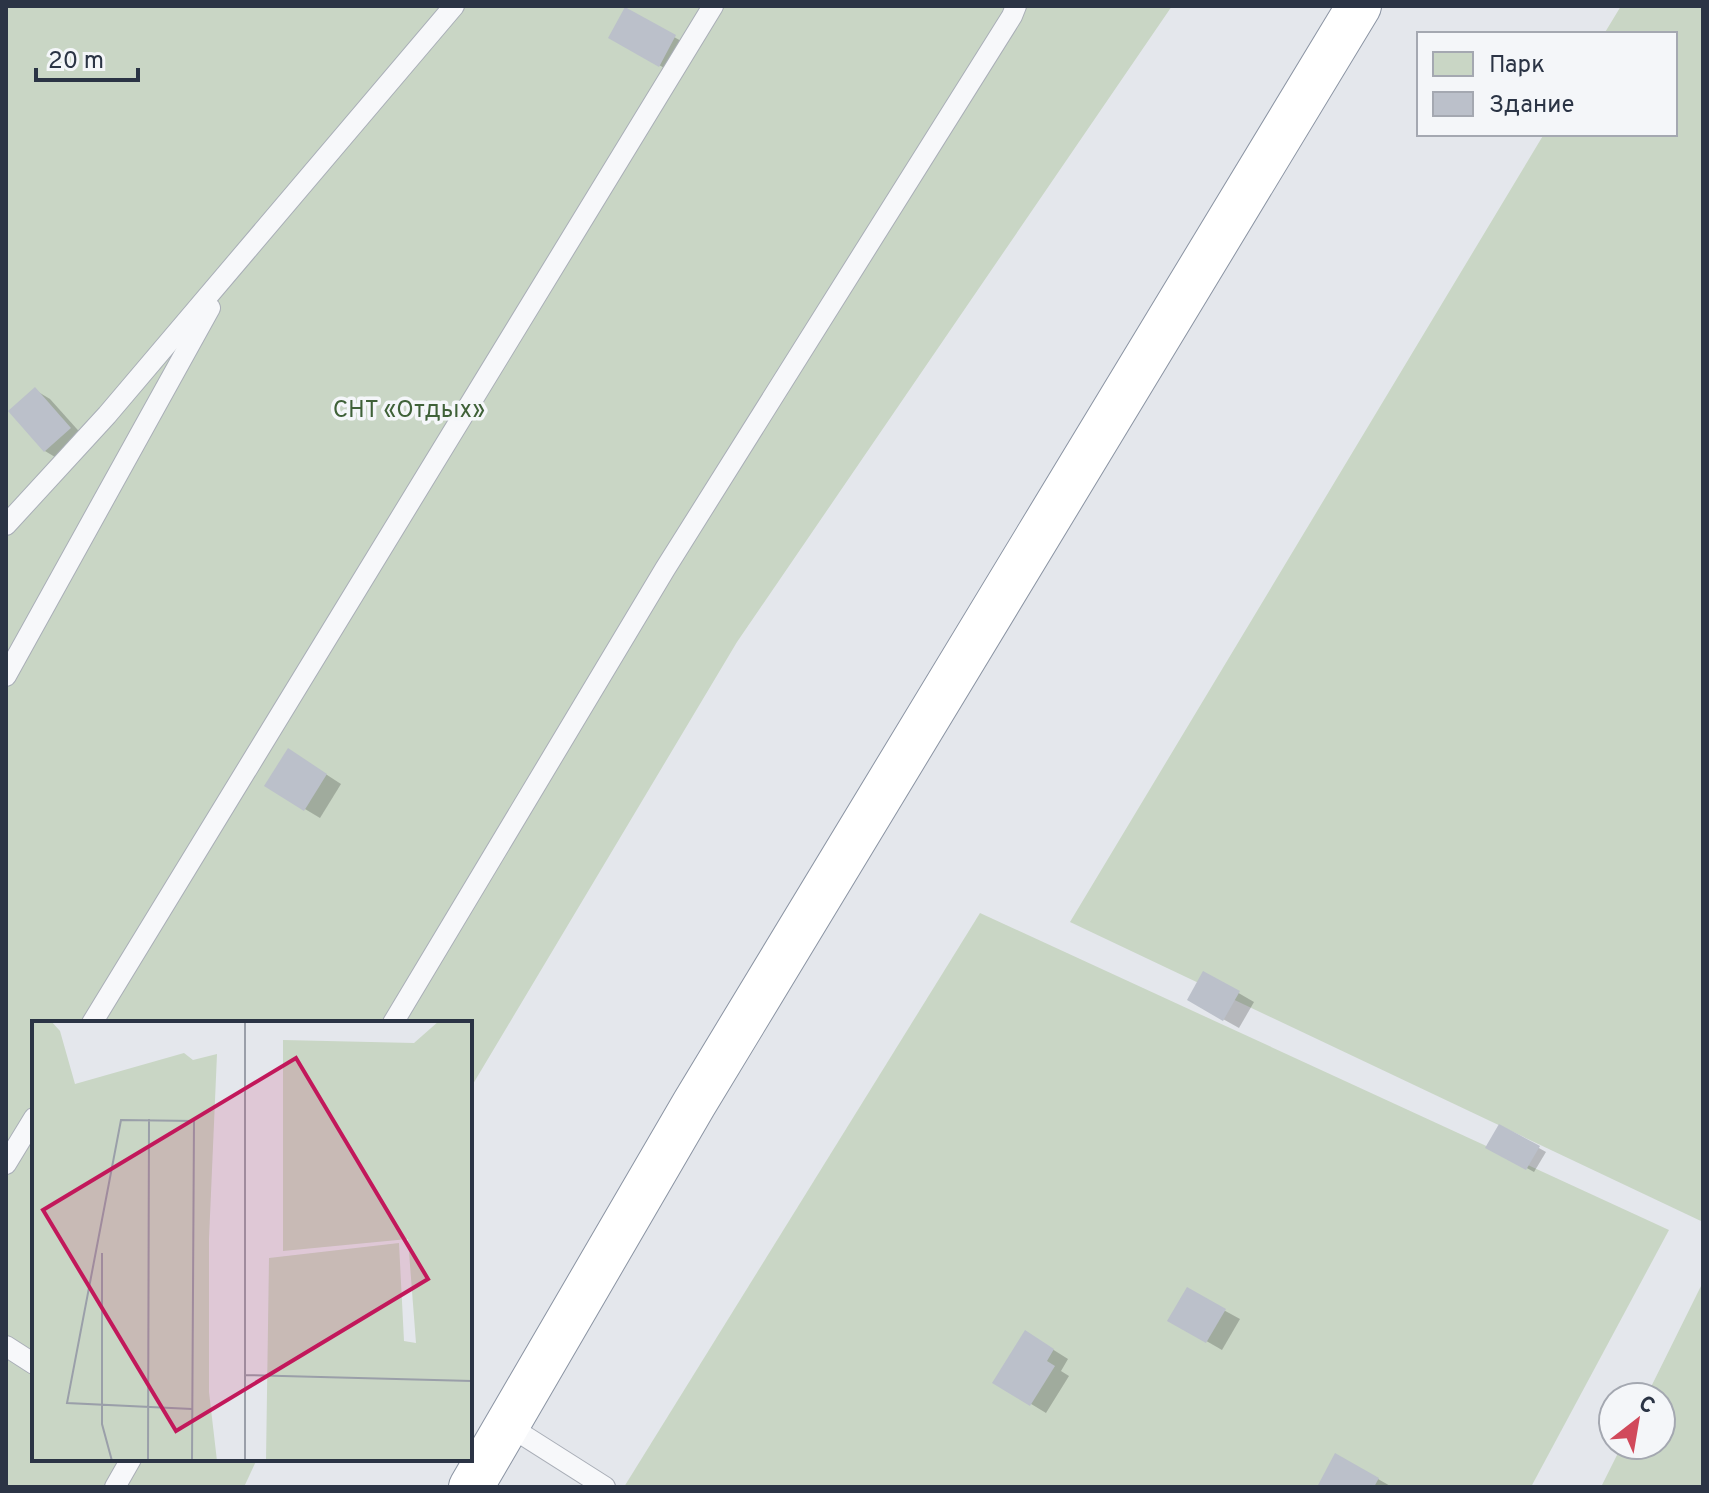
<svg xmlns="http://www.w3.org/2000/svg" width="1709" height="1493" viewBox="0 0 1709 1493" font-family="Overpass,sans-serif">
	<rect width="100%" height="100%" fill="#e4e7ec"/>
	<!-- green -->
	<g fill="#c9d6c5">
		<path d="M6 6H1172L737 642 470 1089V1023H34V1459H257L244 1487H6Z"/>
		<path d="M1621 6H1703V1222L1070 922 1544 134H1675V34H1604Z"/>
		<path d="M980 913 1669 1230 1531 1487H624Z"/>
		<path d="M1703 1282V1487H1601L1622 1445H1661V1397H1646Z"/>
	</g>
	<!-- shadow -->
	<g fill="#0003">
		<path d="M626 10 690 46 675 74 611 38Z"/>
		<path d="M35 390 50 399 85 438 60 460 45 451Z"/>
		<path d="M304 760 341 784 320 818 305 809Z"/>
		<path d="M1204 973 1254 1002 1239 1028 1189 1000Z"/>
		<path d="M1500 1126 1546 1152 1534 1172 1488 1147Z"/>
		<path d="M1187 1290 1240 1319 1222 1350 1170 1320Z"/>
		<path d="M1041 1342 1068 1359 1061 1371 1069 1376 1046 1413 995 1382Z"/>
		<path d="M1336 1456 1378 1479 1392 1487H1319Z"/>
	</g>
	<!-- building -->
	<g fill="#bbc0ca">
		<path d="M625 7 676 35 659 67 608 38Z"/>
		<path d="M35 387 71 428 44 452 8 411Z"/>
		<path d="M288 748 327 774 304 811 264 786Z"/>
		<path d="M1203 971 1240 991 1223 1021 1187 1000Z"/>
		<path d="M1499 1124 1540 1146 1526 1170 1485 1148Z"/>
		<path d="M1187 1287 1226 1309 1206 1343 1167 1321Z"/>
		<path d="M1025 1330 1054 1349 1047 1361 1055 1366 1030 1406 992 1383Z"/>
		<path d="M1335 1453 1379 1478 1374 1487H1317Z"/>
	</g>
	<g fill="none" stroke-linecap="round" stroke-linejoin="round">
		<!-- lane casing -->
		<g stroke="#a9aeb7" stroke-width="22">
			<g id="lane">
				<path d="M6 525 107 415 454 6"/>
				<path d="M6 676 210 308"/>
				<path d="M92 1023 713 6"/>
				<path d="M393 1023 665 569 1012 16 1016 6"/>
				<path d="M6 1164 34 1118"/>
				<path d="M6 1346 34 1364"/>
				<path d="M509 1426 605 1487"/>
				<path d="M115 1487 131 1459"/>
			</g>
		</g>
		<!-- highway casing -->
		<g stroke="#8b94a3" stroke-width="46">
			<path id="highway" d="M471 1487 694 1104 1359 6"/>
		</g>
		<!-- lane -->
		<use href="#lane" stroke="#f7f8fa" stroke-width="20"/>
		<!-- highway -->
		<use href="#highway" stroke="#fff" stroke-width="44"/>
	</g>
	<g text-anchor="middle" stroke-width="7" stroke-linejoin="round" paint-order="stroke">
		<!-- park labels -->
		<g font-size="24" fill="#3f6138" stroke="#f4f6f9">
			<text x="409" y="417">СНТ «Отдых»</text>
		</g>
	</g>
	<!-- overview -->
	<g transform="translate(32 1021)">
		<rect width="440" height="440" fill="#e4e7ec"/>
		<path d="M0 0H19L28 10 43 63 152 32 161 39 185 33 177 218V371L185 440H0ZM407 0H440V440H234L237 237 367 222 372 320 384 322 376 218 251 230V19L382 22Z" fill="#c9d6c5"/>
		<path fill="none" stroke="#9a9fa9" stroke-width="2" d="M70 232V403L80 440M213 354 440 360M160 388 35 382 89 99 162 100 160 440M116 440 117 98M213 440V0"/>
		<path fill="#c2185b" fill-opacity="0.15" stroke="#c2185b" stroke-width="4" d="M264 37 396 258 144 410 11 189Z"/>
		<rect width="440" height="440" fill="none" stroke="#2b3445" stroke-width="4"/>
	</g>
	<!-- border -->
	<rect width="1709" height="1493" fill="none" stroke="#2b3445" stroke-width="16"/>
	<!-- legend -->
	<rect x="1417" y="32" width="260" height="104" fill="#f4f6f9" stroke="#a4a8b1" stroke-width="2"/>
	<rect x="1433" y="52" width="40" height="24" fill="#c9d6c5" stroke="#a4a8b1" stroke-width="2"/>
	<text x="1489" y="72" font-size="24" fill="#2b3445">Парк</text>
	<rect x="1433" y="92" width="40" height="24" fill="#bbc0ca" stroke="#a4a8b1" stroke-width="2"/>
	<text x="1489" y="112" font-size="24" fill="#2b3445">Здание</text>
	<!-- north arrow -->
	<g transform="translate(1637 1421) rotate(31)"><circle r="38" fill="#f4f6f9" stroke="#a4a8b1" stroke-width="2"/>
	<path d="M0-6L14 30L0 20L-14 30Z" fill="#d1495b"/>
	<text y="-12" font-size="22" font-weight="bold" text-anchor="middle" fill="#2b3445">С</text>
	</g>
	<!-- scale -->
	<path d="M36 68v12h102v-12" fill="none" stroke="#2b3445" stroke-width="4"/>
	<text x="48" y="68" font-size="24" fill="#2b3445" stroke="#f4f6f9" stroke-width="6" paint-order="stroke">20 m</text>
</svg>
